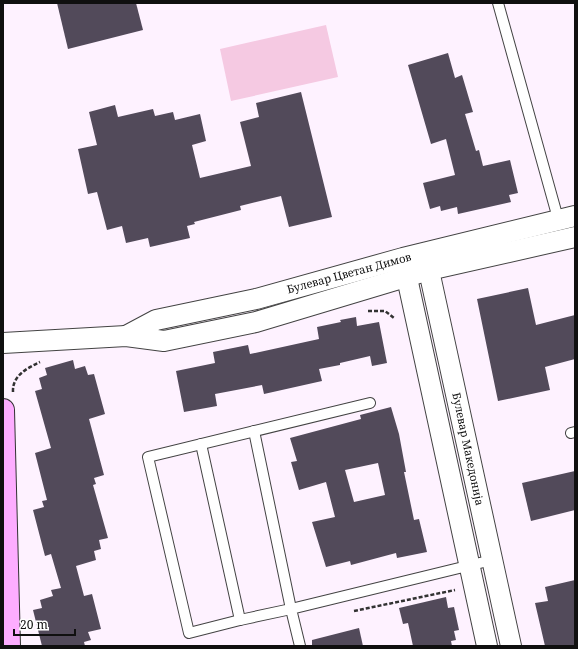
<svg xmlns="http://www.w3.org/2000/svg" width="578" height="649" viewBox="0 0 578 649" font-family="'Noto Serif',serif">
	<rect width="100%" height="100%" fill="#fef2ff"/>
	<!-- pitch -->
	<path fill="#f5c9e2" d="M326 25 338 77 231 101 220 49Z"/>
	<!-- building -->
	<g fill="#524a5a" fill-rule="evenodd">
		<path d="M57 3H136L143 30 68 49Z"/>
		<path d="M448 53 455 78 462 75 473 112 465 114 476 151 479 150 483 166 510 160 518 193 509 195 511 202 458 214 457 207 441 211 440 206 430 209 423 183 455 175 446 139 431 144 408 65Z"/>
		<path d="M301 92 332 217 289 227 281 196 240 206 241 210 194 222 195 224 187 226 190 238 150 247 148 238 126 243 122 226 107 230 97 192 88 194 78 149 97 145 89 112 115 105 118 117 153 109 155 116 173 112 175 120 200 114 206 141 192 145 200 178 251 166 240 122 259 117 256 103Z"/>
		<path d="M528 288 536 325 575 315V359L545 367 550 390 498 401 477 299Z"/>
		<path d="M356 317 357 326 379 322 387 363 372 366 370 356 340 363V365L319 369 322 381 264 394 262 385 215 394 217 406 184 412 176 371 215 363 213 352 248 345 250 354 319 339 317 327 341 322 340 320Z"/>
		<path d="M73 360 75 369 85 366 88 375 94 374 105 414 89 419 104 475 94 478 96 484 93 485 108 538 99 540 101 549 94 551 96 560 76 566 84 596 92 594 101 629 88 632 91 640 84 642 85 646H42L33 610 42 608 40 600 53 596 51 590 61 588 51 554 45 556 33 510 44 507 42 501 47 500 35 453 51 448 35 391 42 389 39 378 47 375 45 368Z"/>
		<path d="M391 407 399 434 406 472H404L414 520 419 519 427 552 397 558 396 553 351 565 350 561 326 567 312 522 335 517 326 482 299 490 291 462 297 461 290 438 361 419 360 415ZM378 463 385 495 354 502 345 470Z"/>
		<path d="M575 471V510L531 521 522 483Z"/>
		<path d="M575 580V646H545L535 603 548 601 545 587Z"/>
		<path d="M446 597 448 608 454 607 459 630 454 631 456 640 451 641 452 646H413L408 623 403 624 399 608Z"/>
		<path d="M359 628 363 646H312V640Z"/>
	</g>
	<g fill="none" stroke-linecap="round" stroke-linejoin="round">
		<!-- lane casing -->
		<g stroke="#434343" stroke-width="12">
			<g id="lane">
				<path d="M498 3 559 222"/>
				<path d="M571 433 575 432"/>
				<path d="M201 444 240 620 291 609 254 431"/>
				<path d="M240 620 189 633 148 457 370 403"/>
				<path d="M300 646 291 609 492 560"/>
			</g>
		</g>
		<!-- street casing -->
		<g stroke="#434343" stroke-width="22">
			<g id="street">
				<path d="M426 257 511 646"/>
				<path d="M404 264 487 646"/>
				<path d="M126 336 156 320 256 299 403 258 575 216"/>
				<path d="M3 343 126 336 164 341 256 322 429 270 575 237"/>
			</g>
		</g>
		<!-- secondary casing -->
		<g stroke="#323232" stroke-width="24">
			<path id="secondary" d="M3 410 9 646"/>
		</g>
		<!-- path -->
		<g stroke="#323232" stroke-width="2.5" stroke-dasharray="4 2" stroke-linecap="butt">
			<path d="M368 311H385L394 318"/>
			<path d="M13 392C12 376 27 368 40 362"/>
			<path d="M354 611 455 590"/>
		</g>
		<!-- lane -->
		<use href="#lane" stroke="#fff" stroke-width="10"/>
		<!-- street -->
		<use href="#street" stroke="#fff" stroke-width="20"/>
		<!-- secondary -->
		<use href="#secondary" stroke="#fdadff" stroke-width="22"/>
	</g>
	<g text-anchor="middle" stroke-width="4" stroke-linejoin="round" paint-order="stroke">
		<!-- street labels -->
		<g font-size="11" fill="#101010" stroke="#fff">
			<text transform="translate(349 273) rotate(-15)" y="4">Булевар Цветан Димов</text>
			<text transform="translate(468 449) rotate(78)" y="4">Булевар Македонија</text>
		</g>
	</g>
	<!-- border -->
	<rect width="578" height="649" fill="none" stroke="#101010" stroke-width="8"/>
	<!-- scale -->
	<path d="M14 629v6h61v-6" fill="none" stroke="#101010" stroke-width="2"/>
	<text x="20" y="629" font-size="12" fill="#101010" stroke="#ffffff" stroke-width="3" paint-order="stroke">20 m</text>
</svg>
